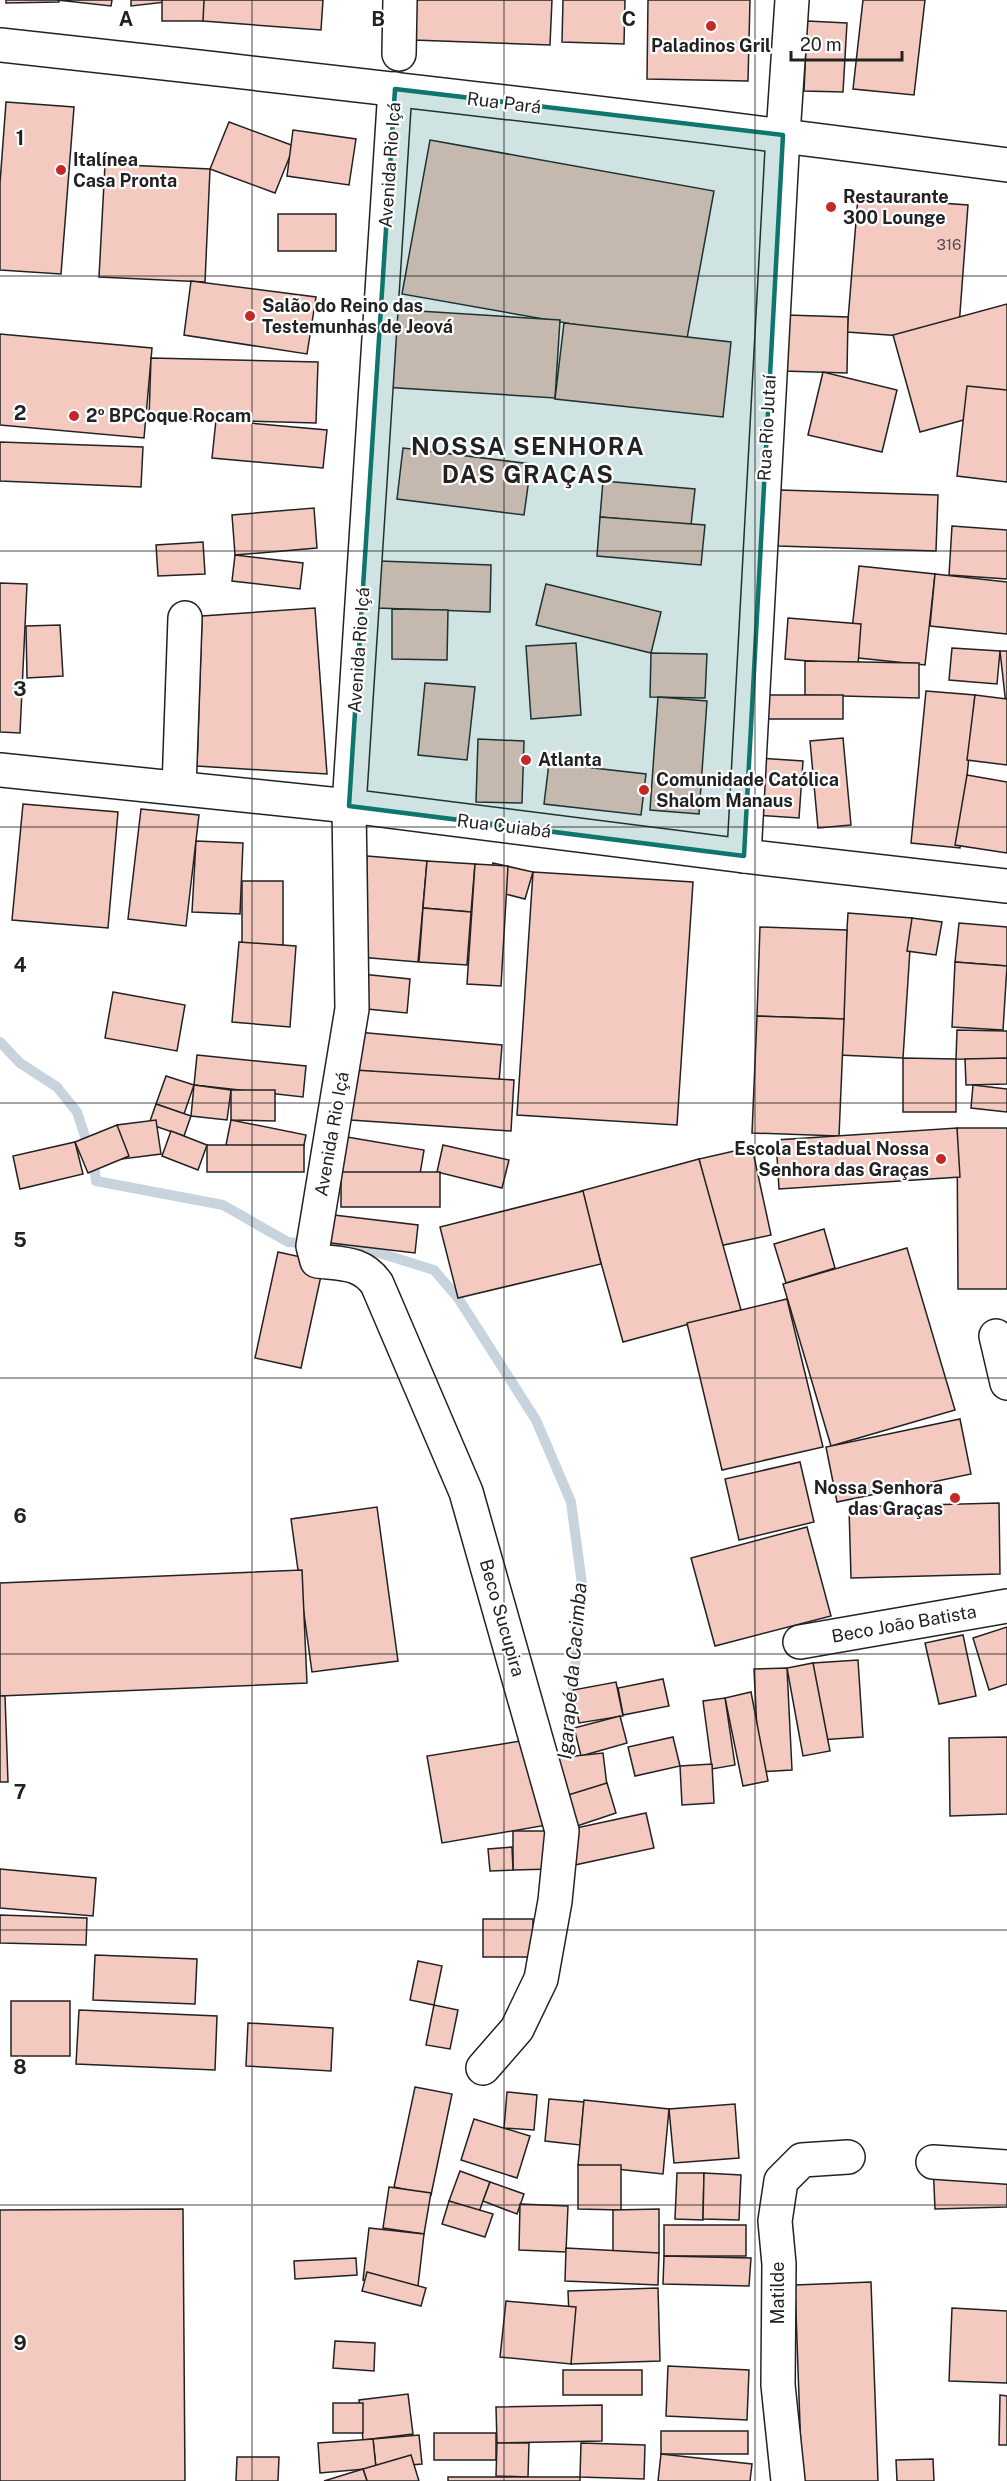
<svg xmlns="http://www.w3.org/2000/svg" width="1007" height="2481" viewBox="0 0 1007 2481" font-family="'Public Sans',sans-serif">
	<rect width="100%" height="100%" fill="#fff"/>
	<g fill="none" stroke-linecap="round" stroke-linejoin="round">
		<!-- stream -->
		<g stroke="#c7d3dd" stroke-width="10">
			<path d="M0 1042 20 1063 57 1087 77 1112 94 1164 96 1181 223 1205 288 1242 309 1244"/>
			<path d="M336 1247 373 1251 434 1270 458 1298 536 1420 571 1502 582 1584 573 1690 563 1770"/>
		</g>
	</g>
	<!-- building -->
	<g fill="#f3c9c0" stroke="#222" stroke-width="1.5">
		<path d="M6 0H59V2L6 3Z"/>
		<path d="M57 0H112L111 6Z"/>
		<path d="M131 0H174L175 1 131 6Z"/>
		<rect x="162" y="0" width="49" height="21"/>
		<path d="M204 0H323L321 30 203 21Z"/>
		<path d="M415 0H552L550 45 413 40Z"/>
		<path d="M563 0H625L624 44 562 42Z"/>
		<path d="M648 0H750L748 81 647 79Z"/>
		<path d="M863 0H925L914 95 853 89Z"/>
		<path d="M807 21 847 23 843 92 804 91Z"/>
		<path d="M6 102 74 107 61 274 0 270V183Z"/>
		<path d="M229 122 294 146 275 193 210 169Z"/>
		<path d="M293 130 356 139 349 185 287 176Z"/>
		<path d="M430 140 714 191 686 344 402 294Z"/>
		<path d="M105 164 210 169 205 282 99 277Z"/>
		<path d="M858 197 968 205 958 340 847 332Z"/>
		<rect x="278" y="214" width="58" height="37"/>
		<path d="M191 281 316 297 307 354 184 335Z"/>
		<path d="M1007 304V408L920 432 893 335Z"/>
		<path d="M387 309 560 320 555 398 383 387Z"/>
		<path d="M787 315 848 317 847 373 784 371Z"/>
		<path d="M564 323 731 342 723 417 555 399Z"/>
		<path d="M0 334 152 348 144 438 0 425Z"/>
		<path d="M151 358 318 362 316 423 149 418Z"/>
		<path d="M823 372 897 390 882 452 808 435Z"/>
		<path d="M967 386 1007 390V482L957 476Z"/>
		<path d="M216 420 327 430 323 468 212 458Z"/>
		<path d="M0 442 143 447 141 487 0 481Z"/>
		<path d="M403 448 531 464 524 515 397 499Z"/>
		<path d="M603 481 695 489 691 525 600 517Z"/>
		<path d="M780 490 938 495 936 551 778 546Z"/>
		<path d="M314 508 317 548 235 555 232 515Z"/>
		<path d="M600 517 705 525 701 565 597 556Z"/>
		<path d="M952 526 1007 530V579L949 575Z"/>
		<path d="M203 542 205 574 158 576 156 545Z"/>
		<path d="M235 555 303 563 300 589 232 581Z"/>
		<path d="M379 561 491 565 490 612 377 608Z"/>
		<path d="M859 566 935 574 925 665 849 657Z"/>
		<path d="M935 574 1007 582V634L930 626Z"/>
		<path d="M0 583 27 584 20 733 0 732Z"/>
		<path d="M546 584 661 612 651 653 536 625Z"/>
		<path d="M315 608 327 774 197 766 202 616Z"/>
		<path d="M392 609 448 610 447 660 392 659Z"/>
		<path d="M788 618 861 624 858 665 785 659Z"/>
		<path d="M60 625 63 676 27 678 26 626Z"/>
		<path d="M576 643 581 715 531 719 526 646Z"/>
		<path d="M952 648 1000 651 997 684 949 680Z"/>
		<path d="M1000 651H1007V704L1006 705Z"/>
		<path d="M651 653 707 654 705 698 650 697Z"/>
		<path d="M805 661 919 663V698L805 695Z"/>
		<path d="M425 683 475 687 467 760 418 755Z"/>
		<path d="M926 691 975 695 960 848 911 843Z"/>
		<rect x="768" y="695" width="75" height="24"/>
		<path d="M975 695 1007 699V765L967 760Z"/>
		<path d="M658 697 707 701 699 814 650 810Z"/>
		<path d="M843 738 851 825 818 828 810 741Z"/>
		<path d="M478 739 524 741 522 803 476 802Z"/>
		<path d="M760 758 803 761 799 818 755 815Z"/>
		<path d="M549 763 646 774 641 815 544 804Z"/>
		<path d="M967 775 1007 782V853L955 845Z"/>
		<path d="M23 804 118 812 108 928 12 920Z"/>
		<path d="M141 809 199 815 186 926 128 919Z"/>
		<path d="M196 841 243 843 240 914 192 912Z"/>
		<path d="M367 856 427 861 418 962 359 957Z"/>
		<path d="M427 861 475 864 471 912 423 908Z"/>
		<path d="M493 863 533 872 525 899 486 889Z"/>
		<path d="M475 864 508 866 501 986 467 984Z"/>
		<path d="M533 872 693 882 677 1125 517 1115Z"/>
		<path d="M242 881H283V945L242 944Z"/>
		<path d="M423 908 471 912 467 965 419 962Z"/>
		<path d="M848 913 912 918 903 1058 839 1055Z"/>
		<path d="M912 918 942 922 936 955 907 951Z"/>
		<path d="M959 923 1007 927V966L955 962Z"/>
		<path d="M760 927 847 930 844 1019 757 1016Z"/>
		<path d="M239 942 296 946 290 1027 232 1022Z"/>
		<path d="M955 962 1007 966 1003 1030 952 1027Z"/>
		<path d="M361 974 410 979 407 1013 357 1008Z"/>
		<path d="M113 992 185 1005 177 1051 105 1038Z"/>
		<path d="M757 1016 844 1019 839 1136 752 1133Z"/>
		<path d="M957 1030 1007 1031V1060L956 1059Z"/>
		<path d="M357 1032 502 1045 499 1082 354 1070Z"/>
		<path d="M197 1055 306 1066 303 1097 194 1085Z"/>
		<path d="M903 1058 956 1059V1112H903Z"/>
		<path d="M1007 1058V1084L966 1085 965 1059Z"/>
		<path d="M354 1070 514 1080 511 1131 351 1120Z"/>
		<path d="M166 1076 194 1085 184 1114 156 1104Z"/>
		<path d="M194 1085 231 1090 227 1120 191 1116Z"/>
		<path d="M973 1085 1007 1089V1112L971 1108Z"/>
		<path d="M231 1090H275V1121L231 1120Z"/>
		<path d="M156 1104 191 1116 184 1136 149 1124Z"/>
		<path d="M156 1120 161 1154 122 1159 117 1125Z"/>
		<path d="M231 1120 306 1135 301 1160 226 1145Z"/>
		<path d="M117 1125 129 1156 88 1173 75 1142Z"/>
		<path d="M957 1128H1007V1289H958Z"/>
		<path d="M957 1128 960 1177 779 1189 776 1140Z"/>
		<path d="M171 1131 207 1145 198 1170 162 1156Z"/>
		<path d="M347 1137 424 1150 418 1186 341 1172Z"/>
		<path d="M75 1142 83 1174 20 1189 13 1156Z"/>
		<rect x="207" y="1145" width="97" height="27"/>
		<path d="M443 1145 509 1160 502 1188 437 1172Z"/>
		<path d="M752 1147 771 1235 719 1246 699 1159Z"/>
		<path d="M699 1159 741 1310 623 1342 581 1191Z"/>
		<rect x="341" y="1172" width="99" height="35"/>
		<path d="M583 1191 601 1264 458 1298 440 1227Z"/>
		<path d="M317 1213 418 1225 415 1253 314 1241Z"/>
		<path d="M824 1229 835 1268 786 1283 774 1244Z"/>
		<path d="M907 1248 955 1410 831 1446 783 1284Z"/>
		<path d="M278 1252 324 1262 301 1368 255 1358Z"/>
		<path d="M787 1299 823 1447 722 1470 687 1323Z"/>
		<path d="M960 1419 971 1474 837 1502 826 1447Z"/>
		<path d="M800 1462 814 1522 739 1540 725 1479Z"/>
		<path d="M999 1503 1000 1574 851 1578 849 1507Z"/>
		<path d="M377 1507 398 1661 312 1672 291 1519Z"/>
		<path d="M807 1527 831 1616 715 1646 691 1558Z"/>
		<path d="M302 1570 307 1683 0 1696V1583Z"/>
		<path d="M1007 1627V1684L989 1690 973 1638Z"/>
		<path d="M963 1635 976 1696 939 1704 925 1643Z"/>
		<path d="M858 1660 863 1737 819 1740 813 1663Z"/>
		<path d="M813 1663 830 1751 803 1756 787 1668Z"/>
		<path d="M787 1668 792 1770 759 1772 754 1669Z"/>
		<path d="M663 1679 669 1706 623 1715 618 1688Z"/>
		<path d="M616 1682 623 1716 579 1723 573 1690Z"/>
		<path d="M751 1692 768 1781 743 1786 725 1698Z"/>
		<path d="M0 1696H5L8 1782H0Z"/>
		<path d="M725 1698 735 1765 712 1769 703 1701Z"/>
		<path d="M620 1716 627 1743 581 1756 574 1728Z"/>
		<path d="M673 1737 680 1766 635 1776 628 1747Z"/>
		<path d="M1007 1737V1814L950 1816 949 1738Z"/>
		<path d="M533 1739 547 1825 442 1843 427 1756Z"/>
		<path d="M603 1753 608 1794 552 1800 547 1759Z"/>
		<path d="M712 1764 714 1803 682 1805 680 1766Z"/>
		<path d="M607 1783 616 1813 562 1831 552 1800Z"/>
		<path d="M646 1813 654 1848 570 1866 562 1831Z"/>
		<path d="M513 1831H553V1869L513 1870Z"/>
		<path d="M512 1847 513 1870 490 1871 488 1849Z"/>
		<path d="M0 1869 96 1878 93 1916 0 1908Z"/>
		<path d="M0 1915 87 1918 86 1945 0 1943Z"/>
		<rect x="483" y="1919" width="50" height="38"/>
		<path d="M95 1955 197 1959 195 2004 93 2000Z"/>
		<path d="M418 1961 442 1966 434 2005 410 2000Z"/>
		<rect x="11" y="2001" width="59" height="55"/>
		<path d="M434 2005 458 2010 450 2049 426 2045Z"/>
		<path d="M79 2010 217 2016 215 2070 76 2064Z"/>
		<path d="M248 2023 333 2028 331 2071 246 2066Z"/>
		<path d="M415 2087 452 2094 431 2195 394 2187Z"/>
		<path d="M507 2092 537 2095 534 2130 504 2128Z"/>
		<path d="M549 2099 584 2102 580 2145 545 2141Z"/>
		<path d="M584 2100 669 2109 663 2174 578 2165Z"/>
		<path d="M735 2104 739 2158 674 2163 669 2109Z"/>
		<path d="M474 2119 530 2136 517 2178 461 2160Z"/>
		<path d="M1007 2159V2207L935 2209 933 2162Z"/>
		<path d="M578 2165H621V2210L578 2209Z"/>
		<path d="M460 2171 490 2182 479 2212 449 2201Z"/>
		<path d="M677 2173H704L703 2220 675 2219Z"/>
		<path d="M704 2173 741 2175 739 2220 703 2219Z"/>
		<path d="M490 2182 524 2194 517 2214 483 2201Z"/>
		<path d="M389 2187 431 2193 424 2234 383 2228Z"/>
		<path d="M449 2201 493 2214 485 2237 442 2224Z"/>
		<path d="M520 2204 568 2206 566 2252 519 2250Z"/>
		<path d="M183 2209 185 2481H0V2210Z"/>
		<path d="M659 2209V2253H613V2210Z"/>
		<rect x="664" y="2225" width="82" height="31"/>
		<path d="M369 2228 424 2234 418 2286 363 2280Z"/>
		<path d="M566 2248 659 2253 658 2285 565 2281Z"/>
		<path d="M664 2256 751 2258 749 2286 663 2284Z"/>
		<path d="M356 2258 357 2275 295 2279 294 2261Z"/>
		<path d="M367 2272 426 2288 421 2306 362 2291Z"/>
		<path d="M871 2282 878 2481H802L795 2285Z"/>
		<path d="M658 2288 660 2361 571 2364 568 2291Z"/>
		<path d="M506 2301 576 2307 571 2364 500 2357Z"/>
		<path d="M952 2308 1007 2311V2383L949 2381Z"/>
		<path d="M335 2341 375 2343 374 2371 333 2368Z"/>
		<path d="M668 2366 749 2370 747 2420 666 2416Z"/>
		<rect x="563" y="2370" width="79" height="25"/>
		<path d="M408 2394 413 2434 363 2440 359 2400Z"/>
		<path d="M1000 2395 1007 2396V2445H999Z"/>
		<rect x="333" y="2403" width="30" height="30"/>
		<path d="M602 2405V2441L497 2443 496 2407Z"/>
		<rect x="661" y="2431" width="87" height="23"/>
		<rect x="434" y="2433" width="62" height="27"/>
		<path d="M419 2435 422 2464 376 2468 373 2439Z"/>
		<path d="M373 2439 376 2468 320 2473 318 2443Z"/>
		<path d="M497 2443H529L528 2477 496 2476Z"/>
		<path d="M581 2443 645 2445 644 2479 580 2477Z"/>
		<path d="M661 2454 752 2464 750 2481H658Z"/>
		<path d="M411 2455 419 2481H367L363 2469Z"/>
		<path d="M237 2457H279L278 2481H236Z"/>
		<path d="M933 2459 934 2481H897L896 2460Z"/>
		<path d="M363 2469 367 2481H324Z"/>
		<rect x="448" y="2477" width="132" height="4"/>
	</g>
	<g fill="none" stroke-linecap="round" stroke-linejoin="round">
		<!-- minor casing -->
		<g stroke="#222" stroke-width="36">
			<g id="minor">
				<path d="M0 45C336 82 672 120 1007 165"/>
				<path d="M399 54 400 0"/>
				<path d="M395 89 349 806 352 1009 313 1246 317 1261C342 1264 362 1262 377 1284L466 1492 562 1831 555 1901 541 1979 517 2029 483 2068"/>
				<path d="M0 770 349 806 744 856 1007 886"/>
				<path d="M179 788 185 618"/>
				<path d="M744 856 783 135 792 0"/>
				<path d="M996 1336 1007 1383"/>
				<path d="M800 1642 1007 1606"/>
				<path d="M933 2162 1007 2167"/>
				<path d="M788 2481 778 2385 779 2264 775 2221 781 2181 802 2160 848 2157"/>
			</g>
		</g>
		<!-- minor -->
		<use href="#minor" stroke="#fff" stroke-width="33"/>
	</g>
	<!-- marked area -->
	<path fill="#0f766e" fill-opacity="0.2" stroke="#0f766e" stroke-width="4.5" stroke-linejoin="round" d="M395 89 783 135 744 856 349 806Z"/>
	<!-- grid -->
	<path fill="none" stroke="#222" stroke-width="1.5" stroke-opacity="0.55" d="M252 0V2481M504 0V2481M755 0V2481M0 276H1007M0 551H1007M0 827H1007M0 1103H1007M0 1378H1007M0 1654H1007M0 1930H1007M0 2205H1007"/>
	<!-- markers -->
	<g fill="#c62828" stroke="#fff" stroke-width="2">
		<circle cx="711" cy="26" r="6"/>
		<circle cx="61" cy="170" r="6"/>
		<circle cx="831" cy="207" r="6"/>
		<circle cx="250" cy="316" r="6"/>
		<circle cx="74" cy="416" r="6"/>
		<circle cx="526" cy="760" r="6"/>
		<circle cx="644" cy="790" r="6"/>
		<circle cx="941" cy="1159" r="6"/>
		<circle cx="955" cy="1498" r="6"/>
	</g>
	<g text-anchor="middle" stroke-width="4.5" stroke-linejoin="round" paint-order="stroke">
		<!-- number labels -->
		<g font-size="15" fill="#564c4a">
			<text x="949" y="250">316</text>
		</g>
		<!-- poi labels -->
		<g font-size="18" font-weight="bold" fill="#222" stroke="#fff" text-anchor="start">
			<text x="711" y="52" text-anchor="middle">Paladinos Gril</text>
			<text x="73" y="166">Italínea<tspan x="73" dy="21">Casa Pronta</tspan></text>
			<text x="843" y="203">Restaurante<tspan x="843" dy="21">300 Lounge</tspan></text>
			<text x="262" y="312">Salão do Reino das<tspan x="262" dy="21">Testemunhas de Jeová</tspan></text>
			<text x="86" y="422">2º BPCoque Rocam</text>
			<text x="538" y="766">Atlanta</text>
			<text x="656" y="786">Comunidade Católica<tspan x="656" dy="21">Shalom Manaus</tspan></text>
			<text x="929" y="1155" text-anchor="end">Escola Estadual Nossa<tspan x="929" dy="21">Senhora das Graças</tspan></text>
			<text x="943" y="1494" text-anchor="end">Nossa Senhora<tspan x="943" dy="21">das Graças</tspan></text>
		</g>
		<!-- street labels -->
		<g font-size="18" fill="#222" stroke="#fff">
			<text transform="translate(504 103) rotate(7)" y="6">Rua Pará</text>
			<text transform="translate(390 165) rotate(-86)" y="6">Avenida Rio Içá</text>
			<text transform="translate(767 428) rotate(-87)" y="6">Rua Rio Jutaí</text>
			<text transform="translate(359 650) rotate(-86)" y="6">Avenida Rio Içá</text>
			<text transform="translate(504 826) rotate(7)" y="6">Rua Cuiabá</text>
			<text transform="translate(332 1134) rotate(-80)" y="6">Avenida Rio Içá</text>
			<text transform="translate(502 1618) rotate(74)" y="6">Beco Sucupira</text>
			<text transform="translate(904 1624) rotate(-10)" y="6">Beco João Batista</text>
			<text transform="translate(778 2293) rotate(-90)" y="6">Matilde</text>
		</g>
		<!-- water labels -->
		<g font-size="20" font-style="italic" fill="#222" stroke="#fff">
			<text transform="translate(572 1671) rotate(-85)" y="7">Igarapé da Cacimba</text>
		</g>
		<!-- district labels -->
		<g font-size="24" font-weight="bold" letter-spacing="1.5" fill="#222" stroke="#fff">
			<text x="528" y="455">NOSSA SENHORA<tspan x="528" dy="28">DAS GRAÇAS</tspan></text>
		</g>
	</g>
	<g font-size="20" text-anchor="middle" font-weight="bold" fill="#222" stroke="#fff" stroke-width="4.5" stroke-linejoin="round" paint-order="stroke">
		<text x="126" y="26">A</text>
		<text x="378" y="26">B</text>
		<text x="629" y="26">C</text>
		<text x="20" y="145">1</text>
		<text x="20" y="420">2</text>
		<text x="20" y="696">3</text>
		<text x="20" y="972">4</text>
		<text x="20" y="1247">5</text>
		<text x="20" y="1523">6</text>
		<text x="20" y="1799">7</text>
		<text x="20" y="2074">8</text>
		<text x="20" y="2350">9</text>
	</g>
	<!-- scale -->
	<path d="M791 51v9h111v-9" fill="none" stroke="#222222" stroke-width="3"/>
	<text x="800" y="51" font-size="18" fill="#222222" stroke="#ffffff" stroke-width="4.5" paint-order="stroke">20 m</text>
</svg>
